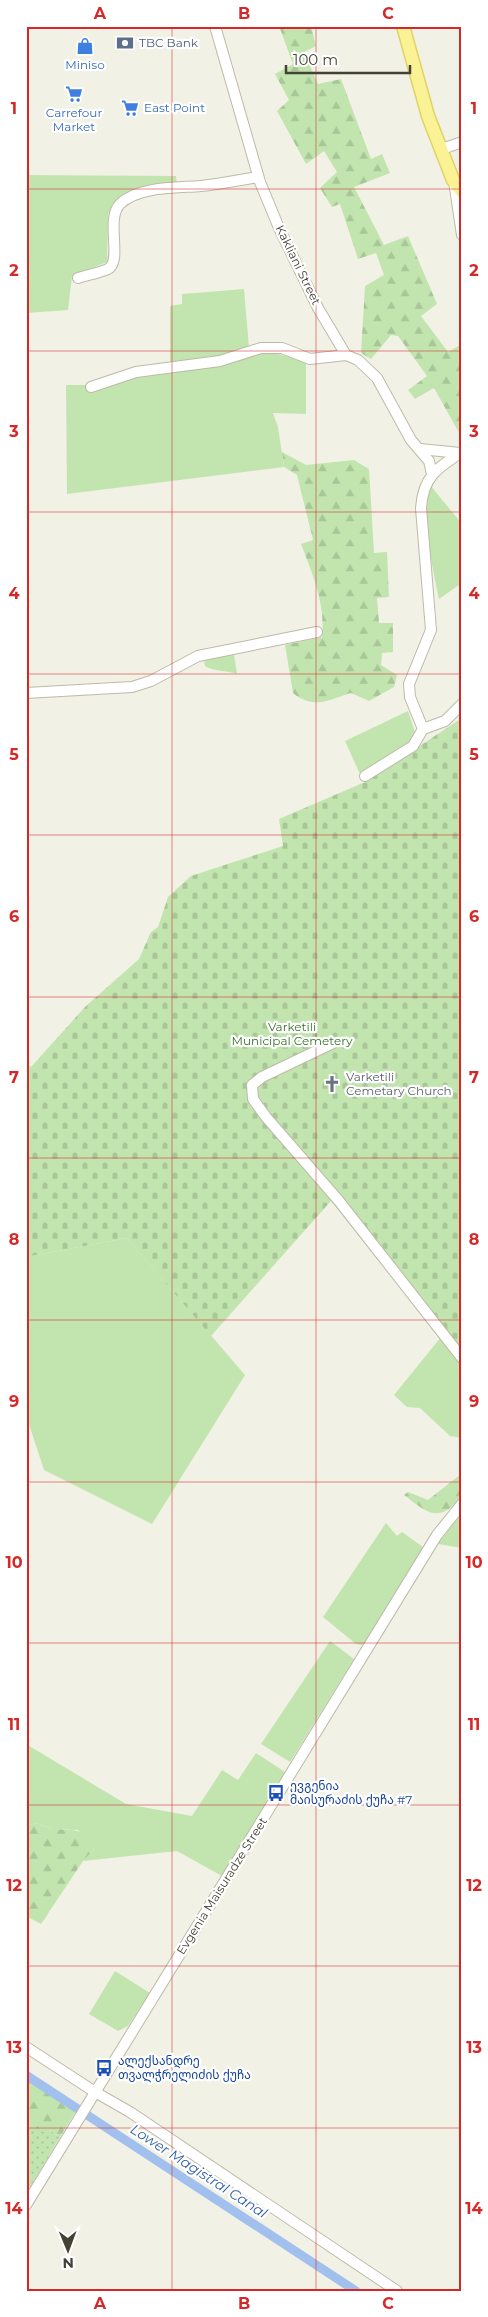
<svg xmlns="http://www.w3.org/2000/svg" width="488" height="2317" viewBox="0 0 488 2317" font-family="Montserrat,'Noto Sans Georgian',sans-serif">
	<defs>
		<pattern id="forest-firs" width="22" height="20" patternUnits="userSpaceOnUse" patternTransform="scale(1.25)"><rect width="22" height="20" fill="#c2e5af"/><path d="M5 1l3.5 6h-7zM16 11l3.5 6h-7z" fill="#a8c697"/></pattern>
		<pattern id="cemetery-stones" width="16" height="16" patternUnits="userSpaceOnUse" patternTransform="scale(1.25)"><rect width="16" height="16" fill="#c2e5af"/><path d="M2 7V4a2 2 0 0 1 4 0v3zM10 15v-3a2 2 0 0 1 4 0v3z" fill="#a8c697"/></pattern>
		<pattern id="garden-dots" width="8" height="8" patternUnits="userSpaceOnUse" patternTransform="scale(1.25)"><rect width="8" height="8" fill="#c2e5af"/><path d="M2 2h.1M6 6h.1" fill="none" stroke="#a8c697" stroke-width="1.8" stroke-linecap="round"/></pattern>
	</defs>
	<rect width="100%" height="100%" fill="#f2f1e5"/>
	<!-- grass -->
	<g fill="#c2e5af">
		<path d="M26 175 176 176 177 185 163 184 120 197 112 205 108 215 107 262 72 276 68 310 26 313Z"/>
		<path d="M244 289 249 348 221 357 170 364V306L182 304V294Z"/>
		<path d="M270 352 306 361V414L273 413 278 427 284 467 67 494 66 385H86L88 391 138 375Z"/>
		<path d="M430 485 462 524V583L439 599C432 566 421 518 430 485Z"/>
		<path d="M234 654 237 674C226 670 215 672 205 666L204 662 209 658Z"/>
		<path d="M408 711 415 732 411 743 360 774 345 741Z"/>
		<path d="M127 1238 245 1375 152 1524 44 1470 26 1415V1257Z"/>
		<path d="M441 1337 462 1365V1438L450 1436 420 1408 407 1407 394 1395Z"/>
		<path d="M462 1512V1548L438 1544Z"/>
		<path d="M386 1523 397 1536 402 1532 423 1547 367 1642 361 1645 356 1644 323 1617Z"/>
		<path d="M330 1641 354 1659 290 1762 261 1744Z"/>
		<path d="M26 1744 126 1804 192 1816 222 1770 238 1780 256 1753 285 1772 222 1876 177 1851 83 1861 95 1848 78 1830 53 1829 36 1823 26 1826Z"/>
		<path d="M115 1971 150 1993 128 2026 118 2031 89 2014Z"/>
	</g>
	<!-- forest -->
	<g fill="url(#forest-firs)">
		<path d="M279 26H311L316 46 304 52 318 84 341 79 371 159 382 154 390 173 354 187 384 245 408 236 437 304 421 316 448 352 462 344V438L434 388 415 399 408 390 427 376 398 336 391 335 371 359 361 353 365 286 384 275 376 253 358 259 340 204 332 207 320 188 337 172 324 151 306 164 277 111 289 100 275 74 293 64Z"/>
		<path d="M282 452 306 465 354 460 369 469 374 553 387 552 389 597 377 598 379 623H393V652L382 653 381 665 397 675 394 687 369 701 351 693C328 700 314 710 293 693L285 645 322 637C326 605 312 573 301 544L313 540 297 475 284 467Z"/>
		<path d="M461 1474 462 1498C437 1523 429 1514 404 1495L408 1492 428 1500Z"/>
		<path d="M36 1823C42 1825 49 1828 55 1829 75 1831 86 1827 95 1848L83 1861 41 1924 26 1916V1826Z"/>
		<path d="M26 2080 76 2111 60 2137C49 2130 40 2123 26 2126Z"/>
	</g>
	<!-- cemetery -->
	<path fill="url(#cemetery-stones)" d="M462 718V1365L331 1201 211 1336 127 1238 26 1257V1062L31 1067 85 1007 139 959 151 932 158 927 168 897 191 876 283 846 279 819 365 782Z"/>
	<!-- garden -->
	<path fill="url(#garden-dots)" d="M34 2124 44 2127 60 2137 26 2194V2126Z"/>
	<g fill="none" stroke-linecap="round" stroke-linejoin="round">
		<!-- canal -->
		<path stroke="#a2c0ed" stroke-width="9" d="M26 2075 356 2291"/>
		<!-- minor casing -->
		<g stroke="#bdbaa8" stroke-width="12">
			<g id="minor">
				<path d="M215 26 260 182 279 228 318 308 346 355 358 360 377 378 411 440 429 461 432 474"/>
				<path d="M442 149 462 142"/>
				<path d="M454 181 462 235"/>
				<path d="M78 278C87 275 99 273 108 269 123 261 105 219 120 204 138 186 178 188 201 186 220 184 239 180 258 177"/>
				<path d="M91 387 136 372 220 361 261 348H282L310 359 346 355"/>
				<path d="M420 449 460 453"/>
				<path d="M26 693 132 687 151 681 198 656 317 632"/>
				<path d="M423 729 445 721 462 704"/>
				<path d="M365 776 413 746 423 729 410 697 409 684 431 630 421 508C423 477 437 468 462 452"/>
				<path d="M333 1043 262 1077 252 1085 253 1099 266 1117 339 1201 462 1358"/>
				<path d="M26 2047 95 2092 130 2112 397 2291"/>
				<path d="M26 2205 437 1535 462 1504"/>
			</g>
		</g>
		<!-- major casing -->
		<g stroke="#dfd365" stroke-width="15">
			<path id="major" d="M403 26 428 116 453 180 462 192"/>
		</g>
		<!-- minor -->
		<use href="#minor" stroke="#fff" stroke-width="10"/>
		<!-- major -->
		<use href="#major" stroke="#fbf295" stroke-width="12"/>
	</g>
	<!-- grid -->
	<path fill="none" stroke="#d62828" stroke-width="1" stroke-opacity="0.55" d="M172 26V2291M316 26V2291M26 189H462M26 351H462M26 512H462M26 674H462M26 835H462M26 997H462M26 1158H462M26 1320H462M26 1482H462M26 1643H462M26 1805H462M26 1966H462M26 2128H462"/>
	<!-- icons -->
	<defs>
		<g id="bank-bare" transform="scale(1.35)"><path d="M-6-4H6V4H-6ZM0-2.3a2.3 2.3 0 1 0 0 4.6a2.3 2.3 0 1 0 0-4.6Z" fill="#5c6f8a" stroke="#fff" stroke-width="2.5" paint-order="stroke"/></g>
		<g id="shop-bare" transform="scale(1.35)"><path d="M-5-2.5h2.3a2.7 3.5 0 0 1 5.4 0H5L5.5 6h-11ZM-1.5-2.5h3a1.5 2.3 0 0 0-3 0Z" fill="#3f7fe0" stroke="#fff" stroke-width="2.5" paint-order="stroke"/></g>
		<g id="supermarket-bare" transform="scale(1.35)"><path d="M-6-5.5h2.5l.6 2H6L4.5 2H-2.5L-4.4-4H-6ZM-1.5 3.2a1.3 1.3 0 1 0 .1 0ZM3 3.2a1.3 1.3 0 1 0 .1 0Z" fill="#3f7fe0" stroke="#fff" stroke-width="2.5" paint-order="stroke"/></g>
		<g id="church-bare" transform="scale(1.35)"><path d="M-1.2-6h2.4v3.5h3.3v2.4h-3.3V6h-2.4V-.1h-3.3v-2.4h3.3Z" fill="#6b7280" stroke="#fff" stroke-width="2.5" paint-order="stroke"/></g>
		<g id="bus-bare" transform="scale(1.35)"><path d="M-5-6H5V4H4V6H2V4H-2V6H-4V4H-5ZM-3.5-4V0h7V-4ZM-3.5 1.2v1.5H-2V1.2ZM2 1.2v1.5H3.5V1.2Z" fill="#1a4fb4" stroke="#fff" stroke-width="2.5" paint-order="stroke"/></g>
	</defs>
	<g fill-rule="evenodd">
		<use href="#bank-bare" x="125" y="43"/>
		<use href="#shop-bare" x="85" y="46"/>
		<use href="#supermarket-bare" x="74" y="94"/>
		<use href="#supermarket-bare" x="130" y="108"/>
		<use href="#church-bare" x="332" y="1084"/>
		<use href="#bus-bare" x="276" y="1793"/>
		<use href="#bus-bare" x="104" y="2068"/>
	</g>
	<g text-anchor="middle" stroke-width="4.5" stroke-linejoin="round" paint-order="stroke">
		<!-- service labels -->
		<g font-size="12" fill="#4e5e75" stroke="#fff" text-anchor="start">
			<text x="139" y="47">TBC Bank</text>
		</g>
		<!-- shop labels -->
		<g font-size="12" fill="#366cbe" stroke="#fff">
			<text x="85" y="69">Miniso</text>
			<text x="144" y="112" text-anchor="start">East Point</text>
			<text x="74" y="117">Carrefour<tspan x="74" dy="14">Market</tspan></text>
		</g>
		<!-- street labels -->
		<g font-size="12" fill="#444135" stroke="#fff">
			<text transform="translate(298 265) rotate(64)" y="4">Kakliani Street</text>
			<text transform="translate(222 1886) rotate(-58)" y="4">Evgenia Maisuradze Street</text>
		</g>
		<!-- park labels -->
		<g font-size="12" fill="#37742a" stroke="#fff">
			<text x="292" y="1031">Varketili<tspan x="292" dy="14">Municipal Cemetery</tspan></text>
		</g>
		<!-- worship labels -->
		<g font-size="12" fill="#5b616d" stroke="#fff" text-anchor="start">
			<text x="346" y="1081">Varketili<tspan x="346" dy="14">Cemetary Church</tspan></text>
		</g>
		<!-- transit labels -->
		<g font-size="12" fill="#164399" stroke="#fff" text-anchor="start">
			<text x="290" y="1790">ევგენია<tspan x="290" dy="14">მაისურაძის ქუჩა #7</tspan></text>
			<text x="118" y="2065">ალექსანდრე<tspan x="118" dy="14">თვალჭრელიძის ქუჩა</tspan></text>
		</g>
		<!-- water labels -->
		<g font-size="14" font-style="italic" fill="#3260ac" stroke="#fff">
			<text transform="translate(199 2171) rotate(33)" y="5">Lower Magistral Canal</text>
		</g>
	</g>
	<!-- border -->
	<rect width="488" height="2317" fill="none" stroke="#ffffff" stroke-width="55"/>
	<!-- north arrow -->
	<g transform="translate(68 2250) rotate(179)" stroke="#ffffff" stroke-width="4" paint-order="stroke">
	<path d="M0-4L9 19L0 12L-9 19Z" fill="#444135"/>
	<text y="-8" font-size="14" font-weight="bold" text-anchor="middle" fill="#444135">N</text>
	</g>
	<!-- scale -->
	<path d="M286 65v8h124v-8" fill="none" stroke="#444135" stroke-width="2.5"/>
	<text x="293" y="65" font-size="15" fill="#444135" stroke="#ffffff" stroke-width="4" paint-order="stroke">100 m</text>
	<rect x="28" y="28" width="432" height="2262" fill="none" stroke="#d62828" stroke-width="2"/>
	<g font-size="16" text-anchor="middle" font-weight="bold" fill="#d62828">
		<text x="100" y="19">A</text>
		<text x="244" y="19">B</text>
		<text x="388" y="19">C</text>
		<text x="14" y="114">1</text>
		<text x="474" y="114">1</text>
		<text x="14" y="276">2</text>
		<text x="474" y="276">2</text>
		<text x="14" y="437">3</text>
		<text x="474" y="437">3</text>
		<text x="14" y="599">4</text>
		<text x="474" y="599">4</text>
		<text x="14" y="760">5</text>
		<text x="474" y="760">5</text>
		<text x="14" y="922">6</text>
		<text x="474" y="922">6</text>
		<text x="14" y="1083">7</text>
		<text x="474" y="1083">7</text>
		<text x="14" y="1245">8</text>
		<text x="474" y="1245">8</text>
		<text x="14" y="1407">9</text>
		<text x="474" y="1407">9</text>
		<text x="14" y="1568">10</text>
		<text x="474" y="1568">10</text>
		<text x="14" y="1730">11</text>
		<text x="474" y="1730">11</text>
		<text x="14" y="1891">12</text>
		<text x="474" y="1891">12</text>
		<text x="14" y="2053">13</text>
		<text x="474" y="2053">13</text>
		<text x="14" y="2214">14</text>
		<text x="474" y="2214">14</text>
		<text x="100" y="2309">A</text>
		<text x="244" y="2309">B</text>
		<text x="388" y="2309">C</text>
	</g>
</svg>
